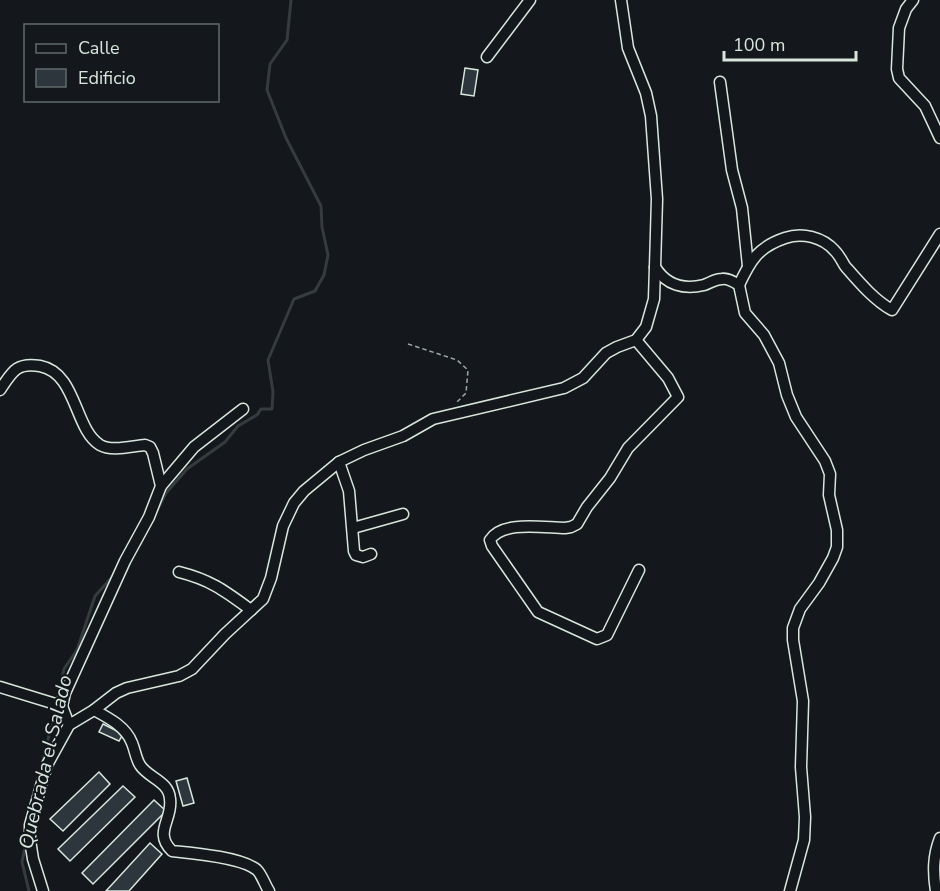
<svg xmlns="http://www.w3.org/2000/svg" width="940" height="891" viewBox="0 0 940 891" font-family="'Nunito Sans',sans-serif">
	<rect width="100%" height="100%" fill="#14181c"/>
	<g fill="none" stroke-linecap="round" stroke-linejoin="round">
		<!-- stream -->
		<g stroke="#363b3e" stroke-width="3">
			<path d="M140 544 166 493 187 469 225 442 238 426 257 415 261 409H272L273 392 268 360 294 299 315 291 324 275 328 255 322 227 321 206 286 138 267 90 270 64 287 40 291 0"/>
			<path d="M42 766 64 669 77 650 95 596 113 576"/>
			<path d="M26 843 22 862 29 891"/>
		</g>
	</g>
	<!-- building -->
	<g fill="#2c363c" stroke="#d8e6dc" stroke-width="1.5">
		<path d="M465 68 478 70 474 96 461 94Z"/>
		<path d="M103 724 123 734 119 741 99 732Z"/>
		<path d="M99 772 110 784 63 831 50 819Z"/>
		<path d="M187 778 194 803 183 806 176 781Z"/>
		<path d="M123 786 135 797 70 861 58 849Z"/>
		<path d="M154 800 166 811 93 884 82 873Z"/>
		<path d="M150 843 162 854 129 891H106Z"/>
	</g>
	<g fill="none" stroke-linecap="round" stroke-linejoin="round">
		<!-- minor casing -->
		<g stroke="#d8e6dc" stroke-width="13">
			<g id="minor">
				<path d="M621 0 628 48 646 93 651 116 657 199 655 267C666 285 684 290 704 285 710 283 715 279 722 279 728 278 734 282 739 285L745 313 764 335 779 363 787 395 796 417 825 461 830 474 829 495 837 530V547L833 558 819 583 800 609 793 628V640L803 701 801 767 805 817 804 840 790 891"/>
				<path d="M913 0 906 9 899 28 897 69 899 78 925 106 940 138"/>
				<path d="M487 57 530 0"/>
				<path d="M720 82 732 170 742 208 748 266"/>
				<path d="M739 285C750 261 758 247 785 238 802 232 823 237 835 251 839 255 842 261 845 266 859 282 874 300 892 310L940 234"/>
				<path d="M636 340 668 378 678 397 628 448 610 478 587 507 577 524 571 527 565 528C545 528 502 520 490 540L492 546 538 612 597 639 607 635 639 570"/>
				<path d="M0 390C12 372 16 362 40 366 77 373 74 429 100 445 112 452 132 446 145 445L150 447 153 453 161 486 149 517 125 561 65 693 62 706 69 725"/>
				<path d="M339 462 349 491 354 551 356 555 363 557 371 554"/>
				<path d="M161 486 194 447 243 409"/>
				<path d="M353 528 403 514"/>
				<path d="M179 572C211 580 225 591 251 610"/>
				<path d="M0 687 62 706"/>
				<path d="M94 710C109 718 126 727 132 743 135 750 136 759 140 765 148 778 169 781 170 799 173 820 153 832 172 851 192 853 242 857 257 870 262 875 265 885 269 891"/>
				<path d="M43 891 33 859 30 840V825L47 765 69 725 94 710 116 693 127 688 179 676 192 669 225 634 263 599 271 578 283 526 294 503 304 491 339 462 364 450 403 436 433 419 564 388 583 378 606 353 617 347 636 340 646 327 654 299 655 267"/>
				<path d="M936 891C933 872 933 856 940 838"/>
			</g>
		</g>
		<!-- path -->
		<path stroke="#9da8a2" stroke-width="1.5" stroke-dasharray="4.5 3" stroke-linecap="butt" d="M408 344 457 360 468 370 466 393 455 404"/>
		<!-- minor -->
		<use href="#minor" stroke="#14181c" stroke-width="10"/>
	</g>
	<g text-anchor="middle" stroke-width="4.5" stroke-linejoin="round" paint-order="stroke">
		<!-- water labels -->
		<g font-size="20" font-style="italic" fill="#d8e6dc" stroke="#14181c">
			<text transform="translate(45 762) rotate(-77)" y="7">Quebrada el Salado</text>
		</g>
	</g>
	<!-- legend -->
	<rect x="24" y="24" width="195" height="78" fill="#14181c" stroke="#626a69" stroke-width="1.5"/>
	<rect x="36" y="44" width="30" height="9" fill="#14181c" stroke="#626a69" stroke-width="1.5"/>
	<text x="78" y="54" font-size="18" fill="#d8e6dc">Calle</text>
	<rect x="36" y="69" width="30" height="18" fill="#2c363c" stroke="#626a69" stroke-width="1.5"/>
	<text x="78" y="84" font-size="18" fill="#d8e6dc">Edificio</text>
	<!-- scale -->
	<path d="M724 51v9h132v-9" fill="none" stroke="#d8e6dc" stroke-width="3"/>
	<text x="733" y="51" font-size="18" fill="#d8e6dc" stroke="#14181c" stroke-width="4.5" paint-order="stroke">100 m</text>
</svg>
